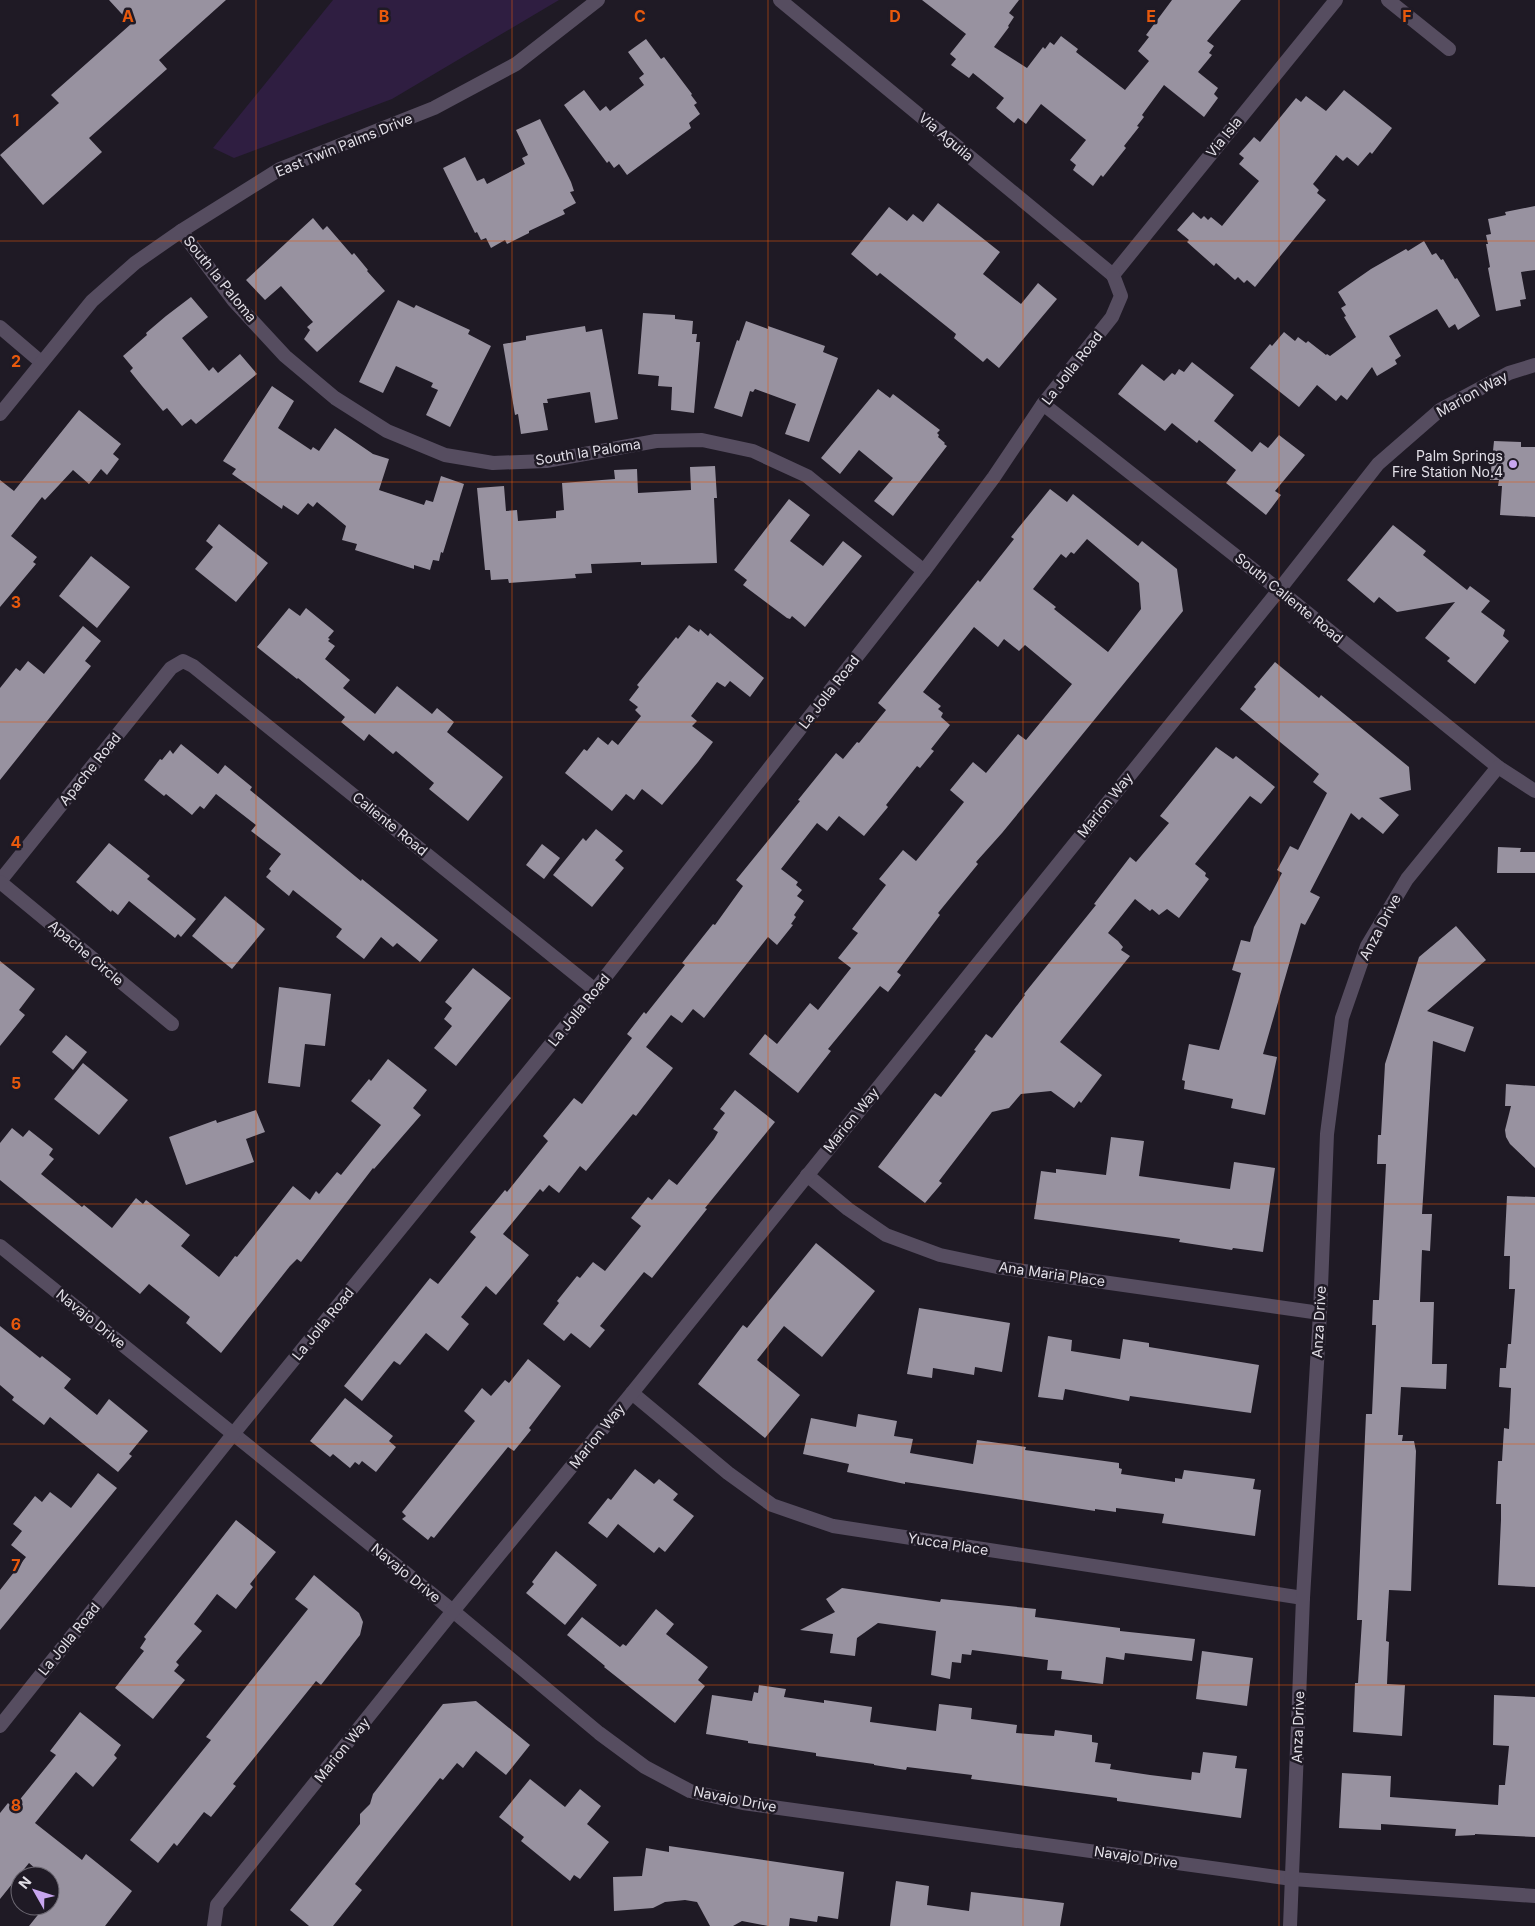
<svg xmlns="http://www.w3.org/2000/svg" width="1535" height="1926" viewBox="0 0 1535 1926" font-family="Inter,sans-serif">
	<rect width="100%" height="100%" fill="#1f1a25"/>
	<!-- green -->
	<path fill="#2f1e41" d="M333 0H559L392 99 234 158 213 148Z"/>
	<!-- building -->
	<g fill="#9892a0" fill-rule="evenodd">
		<path d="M109 0H226L159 60 167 69 89 138 102 152 43 205 0 155 59 103 51 95 131 24Z"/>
		<path d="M922 0H1019L1009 13 1014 17 1008 26 1009 27 994 47 1027 68 1043 47 1045 49 1050 42 1054 45 1061 36 1078 49 1076 52 1125 90 1149 61 1138 51 1149 37 1146 35 1172 0H1241L1207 41 1214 46 1209 53 1212 55 1198 72 1218 88 1214 94 1218 98 1204 117 1164 85 1142 115 1144 117 1137 126 1139 127 1124 146 1126 148 1103 177 1101 175 1093 186 1073 170 1076 165 1070 160 1086 140 1041 104 1026 124 1018 118 1014 123 996 108 1004 98 973 73 969 78 951 65 956 59 950 54 966 34Z"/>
		<path d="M646 39 661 59 664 57 692 94 691 95 697 103 694 105 700 114 689 123 691 128 627 175 619 164 614 168 609 161 607 163 564 105 584 90 600 111 606 106 610 111 644 85 639 78 644 74 628 52Z"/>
		<path d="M1344 90 1392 128 1372 154 1370 152 1358 166 1347 157 1343 161 1336 155 1313 184 1319 190 1317 193 1326 200 1255 287 1247 280 1244 283 1238 277 1235 280 1216 263 1214 266 1187 242 1189 240 1177 230 1193 212 1201 219 1204 216 1208 220 1211 217 1222 226 1259 181 1239 164 1244 158 1239 154 1254 137 1260 142 1296 98 1301 102 1306 96 1326 111Z"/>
		<path d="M540 119 571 182 574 191 570 192 576 203 563 210 565 214 529 231V233L507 244 505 240 491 248 486 238 481 240 477 232 475 233 443 168 465 157 477 181 484 178 487 184 525 164 522 158 528 155 516 130Z"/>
		<path d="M938 203 1000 252 983 274 1021 304 1038 283 1057 299 999 368 987 358 983 362 954 338 956 334 880 273 877 276 851 254 889 207 907 221 913 214 923 222Z"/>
		<path d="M1535 206V270L1521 272 1526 299 1520 300 1521 306 1496 311 1488 268 1490 267 1486 244H1488L1486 235 1491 234 1488 219 1506 215 1505 212Z"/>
		<path d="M313 218 323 230 327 226 352 255 354 253 368 270 367 271 385 291 317 352 304 339 310 330 307 327 313 322 281 286 265 300 246 280Z"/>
		<path d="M1424 241 1432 255 1436 253 1441 260 1443 259 1455 279 1457 278 1480 316 1458 330 1455 324 1449 328 1437 309 1389 336 1401 356 1395 360 1397 364 1377 376 1372 367 1347 400 1341 395 1336 401 1317 385 1299 407 1250 368 1270 344 1272 346 1284 332 1295 341 1298 337 1306 343 1308 341 1326 355 1327 354 1330 356 1356 337 1344 317 1346 316 1341 308 1346 305 1338 292 1371 269 1406 249 1408 251Z"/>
		<path d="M191 297 208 317 182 338 209 371 213 367 218 373 240 354 257 374 196 424 191 419 182 426 167 408 163 411 142 386 130 371 133 368 123 356 147 335 146 333 166 316Z"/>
		<path d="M398 300 414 308 416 305 470 330 468 334 491 346 450 427 426 415 438 390 431 387 433 383 396 366 383 393 359 382Z"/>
		<path d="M643 313 675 315V319L693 321 692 334H697L696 342H700L694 413 671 410 672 387 658 386 659 376 638 374Z"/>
		<path d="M746 321 768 329V326L825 346 823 352 838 358 809 442 785 434 796 404 755 389 753 392 750 391 742 417 714 408 737 340 739 341Z"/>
		<path d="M585 326 586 332 602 329 618 419 595 423 590 392 547 399 548 403H543L548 430 521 434 518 414 515 415 503 344 526 340V336Z"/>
		<path d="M1192 362 1234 395 1214 421 1252 452 1260 442 1268 448 1279 435 1305 455 1275 491 1281 495 1266 515 1226 483 1236 470 1199 440 1197 443 1172 423 1165 431 1118 394 1142 364 1164 381 1172 373 1175 375 1179 369 1184 372Z"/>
		<path d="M272 386 294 401 278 428 311 450 313 447 319 451 335 428 373 454 389 459 379 490 424 505 426 500 433 502 441 476 464 484 443 553 441 552 439 561 433 560 430 570 414 565V569L355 550 357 544 342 540 346 526 317 502 313 507 308 503 298 515 283 505 282 509 232 474 236 469 223 461Z"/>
		<path d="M878 389 890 398 893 394 940 430 937 433 939 435 938 437 945 443 944 444 947 446 893 516 874 501 893 478 859 450 840 474 821 458Z"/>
		<path d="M79 410 121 444 113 454 119 459 107 475 101 469 89 484 73 470 45 500 42 497 11 536 37 557 33 562 36 564 0 607V480L14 491Z"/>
		<path d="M1494 441 1521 442V447H1535V517L1500 515 1502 486H1498L1499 480H1490Z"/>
		<path d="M715 466 717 498H714L717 563 641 565V562L591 564 592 573 575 574 576 578 509 583 508 579 491 580 490 570H485L477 488 504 486 506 511 517 510 518 521 556 518V511L564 510 562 483 615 479 614 470 637 469 638 493 691 490 690 467Z"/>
		<path d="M1050 489 1067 502 1073 494 1138 546 1142 541 1177 569 1183 611 1002 833 976 862 978 864 938 913 940 915 897 972 901 975 888 992 880 986 828 1049 831 1051 798 1093 749 1054 765 1034 777 1044 810 1003 818 1010 851 968 838 958 858 933 852 929 886 885 879 879 903 850 916 861 964 802 950 790 973 762 986 773 1018 734 1026 740 1072 684 1025 645 1019 651 1004 639 998 647 974 627 923 692 941 706 938 709 943 713 941 717 950 725 931 749 934 751 920 768 917 766 886 805 888 807 864 836 839 816 827 831 817 823 781 869 798 882 796 885 802 890 797 896 804 901 794 915 796 917 791 924 793 925 777 945 768 937 704 1018 693 1009 682 1023 671 1015 646 1047 673 1068 636 1116 633 1114 586 1171 580 1166 559 1193 549 1185 543 1192 540 1189 503 1234 529 1255 496 1295 486 1286 461 1317 469 1324 448 1351 426 1333 400 1365 394 1361 362 1401 344 1386 430 1278 438 1284 476 1237 470 1232 505 1190 507 1192 548 1141 543 1136 574 1098 582 1104 632 1038 627 1034 644 1012 646 1014 685 965 682 963 713 924 715 925 743 886 736 880 800 801 798 800 836 753 843 759 857 742 859 743 886 710 878 703 978 580 980 582 1014 539 1011 537ZM1087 539 1139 583 1141 609 1108 652 1054 609 1056 607 1033 589 1061 554 1066 558 1071 552 1074 554Z"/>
		<path d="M789 499 810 515 790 541 823 566 843 541 862 556 805 627 792 616 790 619 787 618 743 585 747 580 734 570Z"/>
		<path d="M219 524 268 563 236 602 195 569 213 547 206 541Z"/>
		<path d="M1393 525 1426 551 1423 555 1467 590 1470 586 1490 601 1481 612 1505 630 1503 636 1509 641 1475 684 1447 661 1450 658 1425 638 1455 602 1397 612 1379 597 1374 603 1347 580Z"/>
		<path d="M91 556 130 587 97 628 59 596Z"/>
		<path d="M289 608 300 616 306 608 334 631 328 638 330 639 328 641 335 646 325 659 350 680 343 688 375 714 397 686 432 714 437 708 454 722 447 732 503 777 468 821 429 789 434 783 396 751 393 754 369 734 364 741 341 722 345 717 298 678 297 679 257 647Z"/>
		<path d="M689 625 699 632 700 629 708 636 710 633 764 678 750 697 730 681 725 687 717 682 691 716 697 721 692 726 713 742 698 762 662 805 642 789 634 800 626 794 612 811 565 773 584 749 587 751 598 737 608 745 612 740 618 745 641 716 635 710 638 707 629 700 639 687 637 685 676 637 678 639Z"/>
		<path d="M83 626 101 641 85 661 91 666 0 780V688L16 668 20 671 28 661 44 674Z"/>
		<path d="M1275 662 1319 698 1321 695 1409 767 1411 790 1379 798 1399 815 1383 834 1362 817 1359 820 1351 813 1310 892 1320 897 1305 925 1301 923 1263 1054 1277 1057 1265 1115 1231 1108 1233 1099 1184 1089 1185 1081 1182 1080 1189 1044 1219 1050 1241 973 1232 970 1241 940 1250 942 1254 927 1282 873 1277 870 1290 846 1298 850 1327 793 1313 782 1319 774 1240 709 1256 689 1254 687Z"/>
		<path d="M181 744 218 774 225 765 252 787 250 790 361 881 362 879 438 940 420 962 397 943 393 947 381 937 364 959 336 937 342 929 293 890 289 896 266 877 271 871 269 869 281 854 251 831 256 825 216 794 204 809 200 806 192 815 166 794 164 796 144 780 160 759 162 760 170 750 173 754Z"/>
		<path d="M1216 747 1233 759 1236 756 1275 787 1261 804 1250 796 1195 864 1206 873 1205 876 1209 879 1179 918 1167 909 1159 915 1152 909 1150 911 1135 899 1108 933 1118 941 1123 947 1121 950 1130 956 1060 1042 1102 1075 1081 1103 1079 1101 1074 1108 1051 1091 1021 1094 1009 1108 992 1112 939 1181 942 1183 925 1203 878 1167 935 1093 941 1097 976 1051 974 1050 986 1034 992 1038 1025 995 1024 994 1096 905 1094 904 1130 857 1136 862 1169 823 1160 816Z"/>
		<path d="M596 829 623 851 615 860 624 868 592 907 553 875 583 838 586 841Z"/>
		<path d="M109 843 150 876 147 879 196 919 181 937 178 934 175 938 129 901 118 915 112 910 111 912 76 882Z"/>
		<path d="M542 844 560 858 544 879 526 865Z"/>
		<path d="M1498 847 1521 848 1520 852H1535V873H1497Z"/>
		<path d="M225 896 265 929 232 969 192 936Z"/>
		<path d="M1456 926 1486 960 1427 1011 1474 1027 1465 1052 1433 1041 1422 1214H1432L1430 1251 1422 1250 1420 1302H1434L1432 1364H1447L1446 1389 1401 1387 1398 1435H1403L1402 1441H1414L1416 1451 1411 1591 1389 1590 1386 1641 1389 1642 1387 1684 1405 1685 1402 1736 1353 1732 1355 1683H1358L1362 1620H1357L1366 1414H1372L1376 1325H1372L1373 1300H1379L1386 1164H1377L1378 1135H1381L1385 1064 1419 957Z"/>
		<path d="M0 961 35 989 19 1010 25 1015 0 1046Z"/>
		<path d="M473 968 511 998 456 1066 434 1048 452 1026 444 1019 452 1008 445 1002Z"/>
		<path d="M279 987 331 994 325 1046 305 1044 300 1087 268 1083Z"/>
		<path d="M66 1035 87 1052 73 1070 52 1052Z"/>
		<path d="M388 1059 427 1090 413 1108 421 1115 374 1169 373 1168 301 1262 297 1259 290 1266 221 1353 186 1323 190 1317 149 1284 140 1294 0 1180V1143L12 1128 23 1137 29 1130 53 1149 49 1155 54 1159 41 1174 82 1207 84 1205 112 1228 136 1198 143 1204 146 1200 190 1235 181 1246 219 1277 235 1256 237 1257 293 1186 310 1200 316 1191 319 1194 337 1172 341 1175 381 1125 351 1101 369 1079 371 1081Z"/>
		<path d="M83 1063 128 1100 99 1135 54 1099Z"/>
		<path d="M1506 1084 1535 1086V1168L1510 1144 1506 1137 1505 1130 1511 1106H1505Z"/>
		<path d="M735 1090 775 1122 705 1208 707 1209 652 1278 644 1272 600 1326 605 1330 590 1348 571 1333 564 1341 543 1324 559 1303 557 1301 577 1276 580 1278 593 1262 605 1271 641 1226 631 1218 648 1197 652 1200 669 1179 677 1185 714 1139 718 1132 713 1129 725 1113 720 1109Z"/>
		<path d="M256 1110 265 1132 246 1139 254 1162 186 1185 169 1137 216 1120 217 1123Z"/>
		<path d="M1111 1137 1144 1141 1139 1176 1230 1189 1234 1162 1275 1168 1263 1252 1233 1248 1232 1250 1179 1242 1180 1239 1034 1219 1041 1171 1056 1173V1169L1106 1175Z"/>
		<path d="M1507 1196 1535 1197V1587L1498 1585 1501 1520V1504H1496L1498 1461H1502L1504 1428 1509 1429 1511 1388 1499 1387 1500 1368H1506L1508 1344H1511L1515 1289H1509L1510 1256H1504Z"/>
		<path d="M816 1243 875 1291 822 1357 784 1326 757 1360 800 1395 765 1438 698 1384 743 1325 747 1328Z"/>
		<path d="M919 1308 1010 1323 1002 1372 975 1367 974 1375 933 1368 932 1378 907 1374Z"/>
		<path d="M0 1326 40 1358 42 1356 71 1379 64 1388 97 1415 109 1399 148 1431 129 1454 132 1456 118 1472 50 1417 44 1425 12 1400 14 1397 0 1385Z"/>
		<path d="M1048 1336 1072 1340 1071 1351 1120 1359 1123 1339 1149 1343V1347L1259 1365 1251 1413 1130 1396 1129 1401 1065 1389 1063 1400 1038 1397Z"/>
		<path d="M528 1359 561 1386 529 1428 531 1430 514 1451 508 1447 434 1538 431 1536 428 1540 402 1519 406 1516 402 1512 475 1421 464 1411 482 1388 491 1396 505 1380 509 1383Z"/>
		<path d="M345 1398 393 1436 389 1441 396 1447 376 1472 362 1461 359 1465 355 1462 350 1468 333 1454 330 1457 310 1441Z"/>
		<path d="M858 1414 897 1421 894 1436 913 1439 910 1453 973 1464 977 1440 1026 1447 1025 1450 1119 1463V1468L1122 1469 1121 1474 1175 1482V1478L1182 1479 1184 1470 1255 1479 1253 1489 1261 1490 1255 1536 1162 1523 1164 1514 1116 1508V1512L1095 1509V1511L905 1482V1484L847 1472 849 1464 803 1454 811 1418 856 1427Z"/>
		<path d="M635 1469 654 1484 659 1479 678 1494 673 1500 694 1516 665 1552 659 1547 654 1553 618 1524 607 1538 588 1523 608 1498 611 1500Z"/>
		<path d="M98 1473 117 1488 0 1630V1590L26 1557 11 1545 22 1531 13 1524 35 1496 42 1502 50 1492 71 1508Z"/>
		<path d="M236 1520 276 1552 250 1584 253 1587 236 1609 217 1594 194 1624 202 1631 176 1662 179 1665 174 1671 185 1680 153 1719 115 1688 144 1651 140 1648 146 1639 144 1637Z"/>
		<path d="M556 1551 597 1585 565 1625 526 1593 534 1584 532 1582Z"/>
		<path d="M314 1575 359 1613 363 1622 360 1635 321 1685 316 1681 233 1784 236 1786 211 1817 204 1812 177 1846 174 1843 158 1863 130 1840 211 1740 206 1737 308 1609 295 1599Z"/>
		<path d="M842 1588 940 1602 941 1599 1036 1609 1035 1617 1120 1628V1631L1195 1639 1192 1661 1125 1653 1124 1660 1106 1657 1103 1684 1061 1679 1062 1671 1047 1670 1048 1660 972 1650 971 1655 962 1654 961 1663 952 1662 950 1679 931 1675 936 1631 878 1623 857 1638 855 1656 830 1653 833 1634 800 1630 835 1612 826 1599Z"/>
		<path d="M656 1609 674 1624 666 1634 708 1667 698 1680 705 1686 675 1723 604 1667 605 1666 567 1635 582 1617 620 1647 623 1644 626 1646Z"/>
		<path d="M1202 1651 1253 1658 1247 1706 1196 1699Z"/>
		<path d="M759 1685 786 1689 784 1697 824 1703V1700L872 1707 870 1722 936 1731 939 1704 972 1708 971 1719 1017 1725 1016 1733 1054 1736 1055 1730 1092 1735V1742L1098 1743 1095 1762 1111 1764 1110 1769 1150 1775 1191 1780 1192 1772 1200 1773 1203 1752 1237 1756 1235 1768 1247 1769 1241 1818 1117 1801V1798L971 1779 972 1775 907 1767 906 1770 874 1765V1764L816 1756V1753L748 1743V1741L706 1734 712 1695 752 1701 754 1692 758 1693Z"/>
		<path d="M1494 1695 1535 1697V1837L1475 1834V1835L1455 1836 1456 1829 1381 1824V1830L1339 1828 1342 1773 1391 1776 1390 1797 1498 1805 1499 1785H1505L1509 1746 1493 1745Z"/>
		<path d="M476 1701 530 1745 506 1775 476 1751 463 1768 457 1763 443 1780 440 1778 355 1884 362 1890 333 1926H309L290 1910 360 1824V1814L370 1804 373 1794 443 1704Z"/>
		<path d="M80 1712 121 1745 114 1755 117 1758 93 1787 76 1772 35 1823 82 1860 86 1854 132 1891 105 1926H29L45 1906H50V1899L59 1888 50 1881V1876H44L29 1863 0 1899V1813L8 1803 13 1808 56 1755 50 1751Z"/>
		<path d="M530 1779 565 1807 580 1789 601 1806 587 1824 609 1842 580 1879 574 1875 570 1881 521 1841 524 1837 499 1817Z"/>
		<path d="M669 1846 844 1872 838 1919 818 1916 817 1922 790 1918 789 1926H768L742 1921 733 1926H710L697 1902 685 1900 665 1902 653 1908 614 1911 613 1877 642 1876 646 1848 669 1852Z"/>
		<path d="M896 1881 929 1886 927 1905 969 1911 971 1892 1064 1903 1060 1926H890Z"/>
	</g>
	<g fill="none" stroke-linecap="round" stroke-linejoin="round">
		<!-- minor -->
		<g stroke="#564d60" stroke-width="14">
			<path d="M780 0 1113 275"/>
			<path d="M1388 0 1449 49"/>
			<path d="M181 231 234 301 285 356 335 398 387 431 445 455 493 463 546 461 656 441 702 440 753 451 807 476 924 571"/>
			<path d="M1113 275 1336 0"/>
			<path d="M0 327 41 362"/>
			<path d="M1043 404 1279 590 1498 767 1535 791"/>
			<path d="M0 414 92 301 135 263 181 231 280 169 434 108 516 64 598 0"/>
			<path d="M0 881 171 668 183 661 193 666 595 990"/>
			<path d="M0 882 172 1024"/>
			<path d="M807 1175 848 1209 886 1235 940 1255 997 1267 1320 1313"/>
			<path d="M0 1246 453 1611 599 1733 645 1767 690 1791 743 1803 1292 1879 1535 1896"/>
			<path d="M632 1393 728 1473 772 1505 833 1526 1303 1598"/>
			<path d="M0 1726 234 1433 595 990 924 571 994 477 1043 404 1112 317 1121 296 1113 275"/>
			<path d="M214 1926 217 1905 453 1611 632 1393 1279 590 1378 464 1440 410 1509 373 1535 365"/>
			<path d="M1290 1926 1303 1598 1320 1313 1327 1134 1342 1018 1367 946 1407 879 1498 767"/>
		</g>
	</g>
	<!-- grid -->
	<path fill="none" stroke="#e8590c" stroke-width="1" stroke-opacity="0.55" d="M256 0V1926M512 0V1926M768 0V1926M1023 0V1926M1279 0V1926M0 241H1535M0 482H1535M0 722H1535M0 963H1535M0 1204H1535M0 1444H1535M0 1685H1535"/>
	<!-- markers -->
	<circle fill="#c8a6ef" stroke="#1f1a25" stroke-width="2" cx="1513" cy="464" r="5"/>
	<g text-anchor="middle" stroke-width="5" stroke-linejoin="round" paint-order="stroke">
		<!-- street labels -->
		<g font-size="14" fill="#e2dfe7" stroke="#1f1a25">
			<text transform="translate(946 137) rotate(40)" y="5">Via Aguila</text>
			<text transform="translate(1224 137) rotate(-51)" y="5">Via Isla</text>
			<text transform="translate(344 145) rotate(-22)" y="5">East Twin Palms Drive</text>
			<text transform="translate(220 279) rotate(51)" y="5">South la Paloma</text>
			<text transform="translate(1072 368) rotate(-52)" y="5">La Jolla Road</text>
			<text transform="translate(1472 394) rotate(-29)" y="5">Marion Way</text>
			<text transform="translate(588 452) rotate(-9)" y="5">South la Paloma</text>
			<text transform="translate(1289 598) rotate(39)" y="5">South Caliente Road</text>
			<text transform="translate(829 692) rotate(-52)" y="5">La Jolla Road</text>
			<text transform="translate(90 769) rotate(-51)" y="5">Apache Road</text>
			<text transform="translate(1105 805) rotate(-51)" y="5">Marion Way</text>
			<text transform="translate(390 824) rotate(39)" y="5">Caliente Road</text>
			<text transform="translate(1380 927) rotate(-62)" y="5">Anza Drive</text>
			<text transform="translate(86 953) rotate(40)" y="5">Apache Circle</text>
			<text transform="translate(579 1010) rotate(-51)" y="5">La Jolla Road</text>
			<text transform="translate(851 1120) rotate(-51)" y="5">Marion Way</text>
			<text transform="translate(1052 1274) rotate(8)" y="5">Ana Maria Place</text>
			<text transform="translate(91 1319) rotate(39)" y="5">Navajo Drive</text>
			<text transform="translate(1319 1322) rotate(-87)" y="5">Anza Drive</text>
			<text transform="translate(323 1324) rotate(-51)" y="5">La Jolla Road</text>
			<text transform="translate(597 1436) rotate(-51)" y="5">Marion Way</text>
			<text transform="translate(948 1544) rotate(9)" y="5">Yucca Place</text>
			<text transform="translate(406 1573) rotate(39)" y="5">Navajo Drive</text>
			<text transform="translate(69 1639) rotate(-51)" y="5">La Jolla Road</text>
			<text transform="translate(1298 1727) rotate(-88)" y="5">Anza Drive</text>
			<text transform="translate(342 1750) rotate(-51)" y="5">Marion Way</text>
			<text transform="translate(735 1799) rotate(11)" y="5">Navajo Drive</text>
			<text transform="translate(1136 1857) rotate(8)" y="5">Navajo Drive</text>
		</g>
		<!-- poi labels -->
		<g font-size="14" fill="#e2dfe7" stroke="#1f1a25" text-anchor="end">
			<text x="1503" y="461">Palm Springs<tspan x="1503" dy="16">Fire Station No.4</tspan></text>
		</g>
	</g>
	<g font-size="16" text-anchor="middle" font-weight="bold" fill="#e8590c" stroke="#1f1a25" stroke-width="5" stroke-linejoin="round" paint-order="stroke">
		<text x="128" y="22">A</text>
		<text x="384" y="22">B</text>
		<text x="640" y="22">C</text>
		<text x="895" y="22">D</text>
		<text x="1151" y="22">E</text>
		<text x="1407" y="22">F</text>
		<text x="16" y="126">1</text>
		<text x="16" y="367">2</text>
		<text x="16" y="608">3</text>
		<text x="16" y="848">4</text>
		<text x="16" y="1089">5</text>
		<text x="16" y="1330">6</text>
		<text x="16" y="1571">7</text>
		<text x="16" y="1811">8</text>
	</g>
	<!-- north arrow -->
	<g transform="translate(35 1891) rotate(309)"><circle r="24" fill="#1f1a25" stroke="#6d6973"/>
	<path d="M0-4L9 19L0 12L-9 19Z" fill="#c8a6ef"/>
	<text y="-8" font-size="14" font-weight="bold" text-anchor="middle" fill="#e2dfe7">N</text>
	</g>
</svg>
